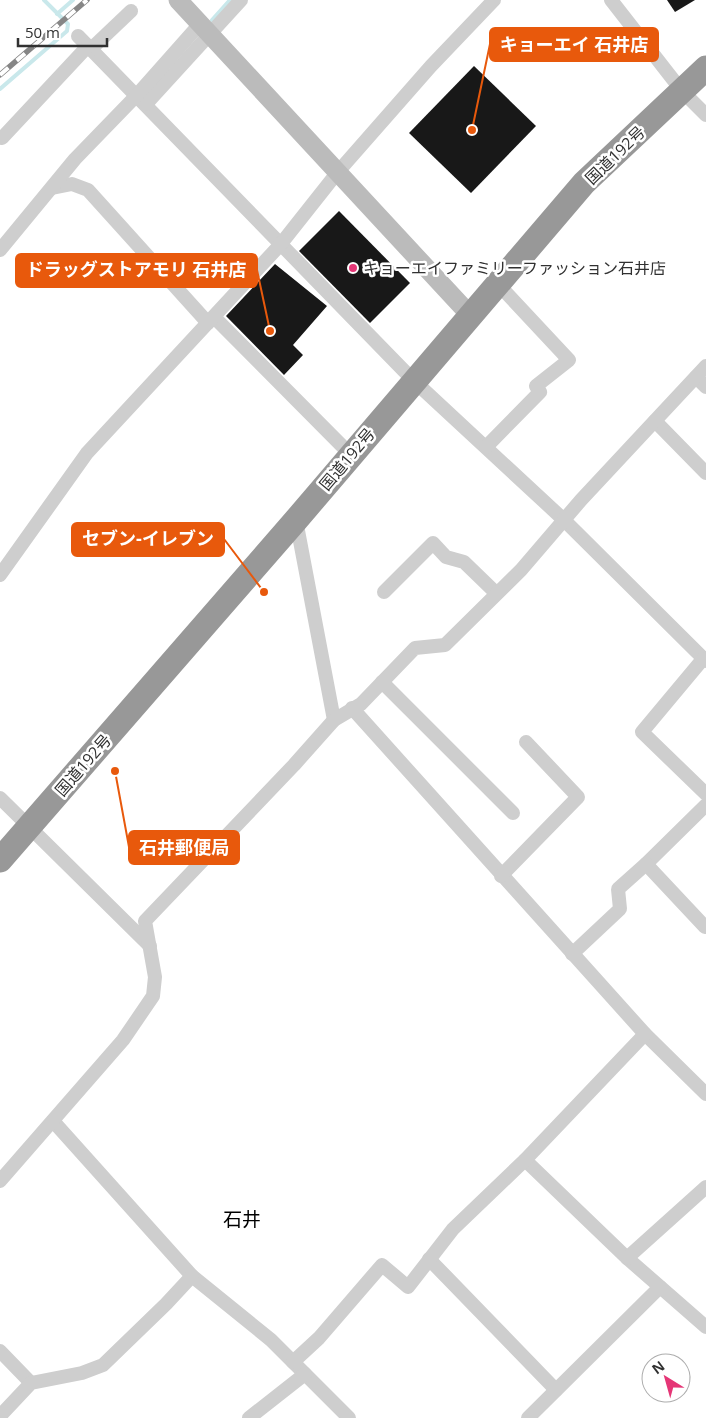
<svg xmlns="http://www.w3.org/2000/svg" width="706" height="1418" viewBox="0 0 706 1418" font-family="'Open Sans','Noto Sans JP',sans-serif">
	<rect width="100%" height="100%" fill="#fff"/>
	<g fill="none" stroke-linecap="round" stroke-linejoin="round">
		<!-- stream -->
		<g stroke="#c9e8eb" stroke-width="4">
			<path d="M57 14 73 0"/>
			<path d="M212 20 230 0"/>
			<path d="M0 89 67 31 68 24 44 0"/>
		</g>
	</g>
	<!-- building -->
	<g fill="#181818">
		<path d="M667 0H695L675 12Z"/>
		<path d="M474 66 536 126 471 193 409 133Z"/>
		<path d="M339 211 410 283 370 323 299 251Z"/>
		<path d="M275 264 327 306 293 345 303 355 284 375 226 316Z"/>
	</g>
	<g fill="none" stroke-linecap="round" stroke-linejoin="round">
		<!-- street -->
		<g stroke="#cecece" stroke-width="14">
			<path d="M611 0 682 91 706 115"/>
			<path d="M78 36 413 380 564 520 706 661"/>
			<path d="M91 49 131 11"/>
			<path d="M146 104 241 0"/>
			<path d="M2 138 88 46"/>
			<path d="M52 188 72 184 88 190 208 323"/>
			<path d="M0 250 75 159 137 95 200 24"/>
			<path d="M214 317 351 455"/>
			<path d="M696 377 706 387"/>
			<path d="M655 421 706 473"/>
			<path d="M486 447 540 392 536 386 569 360 498 284"/>
			<path d="M296 520 334 720"/>
			<path d="M0 575 87 453 280 245 337 173 431 66 494 0"/>
			<path d="M384 592 433 543 446 557 464 562 496 593"/>
			<path d="M703 659 642 732 706 794"/>
			<path d="M382 682 513 813"/>
			<path d="M352 708 645 1034 706 1094"/>
			<path d="M0 798 150 946"/>
			<path d="M501 876 578 797 526 742"/>
			<path d="M705 927 646 864 706 805"/>
			<path d="M572 954 620 909 618 889 646 864"/>
			<path d="M53 1121 192 1276 271 1340 349 1418"/>
			<path d="M525 1160 627 1258 706 1327"/>
			<path d="M0 1181 123 1040 153 996 155 977 145 921 294 765 334 720 361 704 415 648 445 645 521 570 581 500 706 366"/>
			<path d="M627 1258 706 1187"/>
			<path d="M429 1259 556 1390"/>
			<path d="M0 1351 31 1383"/>
			<path d="M293 1362 319 1338 382 1265 408 1287 453 1229 525 1160 645 1034"/>
			<path d="M0 1416 31 1383 82 1373 103 1365 166 1304 192 1276"/>
			<path d="M249 1418 305 1374"/>
			<path d="M528 1418 660 1287"/>
		</g>
		<!-- secondary -->
		<path stroke="#bbb" stroke-width="19" d="M178 0 470 315"/>
		<!-- highway -->
		<path stroke="#989898" stroke-width="25" d="M0 860 296 520 584 183 706 68"/>
		<!-- rail casing -->
		<g stroke="#868686" stroke-width="5.5">
			<path id="rail" d="M0 75 87 0"/>
		</g>
		<!-- rail -->
		<use href="#rail" stroke="#fff" stroke-width="4" stroke-dasharray="11" stroke-linecap="butt"/>
	</g>
	<!-- markers -->
	<circle fill="#e53676" stroke="#fff" stroke-width="2" cx="353" cy="268" r="5"/>
	<g text-anchor="middle" stroke-width="5" stroke-linejoin="round" paint-order="stroke">
		<!-- street labels -->
		<g font-size="16" fill="#313131" stroke="#fff">
			<text transform="translate(615 155) rotate(-44)" y="6">国道192号</text>
			<text transform="translate(347 459) rotate(-50)" y="6">国道192号</text>
			<text transform="translate(83 765) rotate(-49)" y="6">国道192号</text>
		</g>
		<!-- poi labels -->
		<g font-size="16" fill="#313131" stroke="#fff" text-anchor="start">
			<text x="363" y="274">キョーエイファミリーファッション石井店</text>
		</g>
		<!-- quarter labels -->
		<g font-size="19" fill="#000" stroke="#fff">
			<text x="242" y="1226">石井</text>
		</g>
	</g>
	<!-- callouts -->
	<path fill="none" stroke="#e8590c" stroke-width="2" d="M472 130L490 44M270 331L257 270M264 592L224 539M115 771L129 847"/>
	<g fill="#e8590c" stroke="#fff" stroke-width="2">
		<circle cx="472" cy="130" r="5"/>
		<circle cx="270" cy="331" r="5"/>
		<circle cx="264" cy="592" r="5"/>
		<circle cx="115" cy="771" r="5"/>
	</g>
	<g fill="#e8590c" stroke="#e8590c" stroke-width="2">
		<rect x="490" y="28" width="168" height="33" rx="5"/>
		<rect x="16" y="254" width="241" height="33" rx="5"/>
		<rect x="72" y="523" width="152" height="33" rx="5"/>
		<rect x="129" y="831" width="110" height="33" rx="5"/>
	</g>
	<g font-size="18" text-anchor="middle" font-weight="bold" fill="#fff">
		<text x="574" y="51">キョーエイ 石井店</text>
		<text x="136" y="276">ドラッグストアモリ 石井店</text>
		<text x="148" y="545">セブン-イレブン</text>
		<text x="184" y="854">石井郵便局</text>
	</g>
	<!-- north arrow -->
	<g transform="translate(666 1378) rotate(323)"><circle r="24" fill="#ffffff" stroke="#adadad"/>
	<path d="M0-4L9 19L0 12L-9 19Z" fill="#e53676"/>
	<text y="-8" font-size="14" font-weight="bold" text-anchor="middle" fill="#313131">N</text>
	</g>
	<!-- scale -->
	<path d="M18 38v8h89v-8" fill="none" stroke="#313131" stroke-width="2.5"/>
	<text x="25" y="38" font-size="15" fill="#313131" stroke="#ffffff" stroke-width="4" paint-order="stroke">50 m</text>
</svg>
